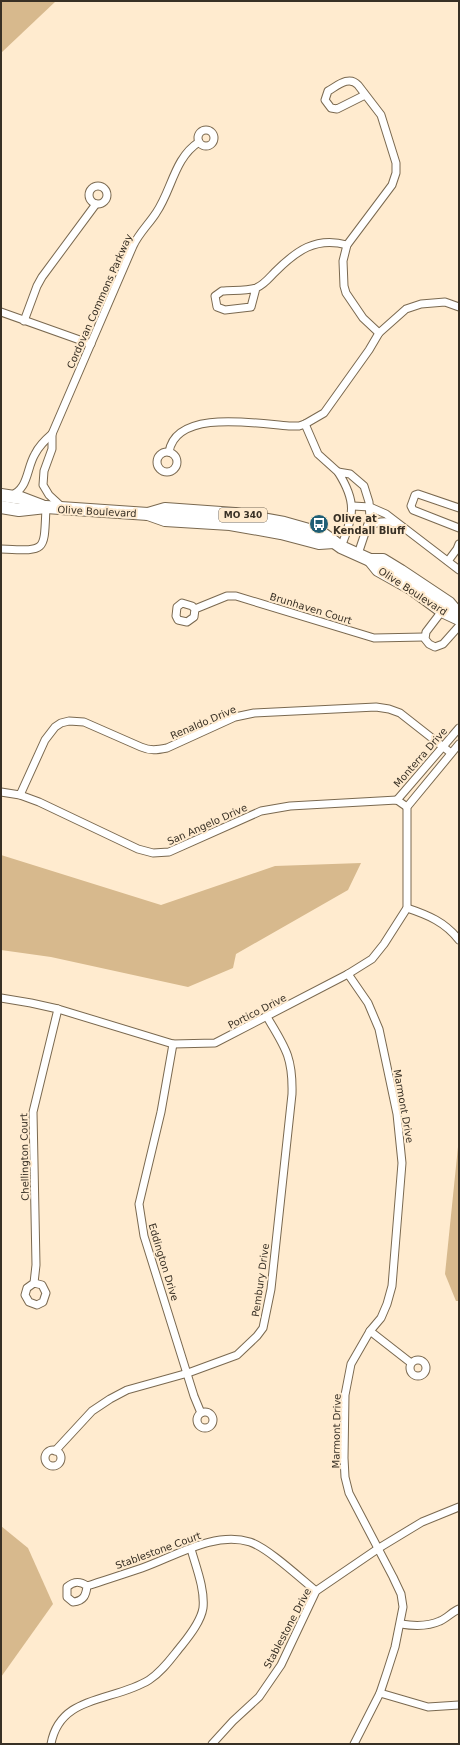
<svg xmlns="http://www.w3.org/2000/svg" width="460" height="1745" viewBox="0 0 460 1745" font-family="'DejaVu Sans',sans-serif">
	<rect width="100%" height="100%" fill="#ffebcf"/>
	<!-- green -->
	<g fill="#d7b98d">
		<path d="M1 1H56L1 53Z"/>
		<path d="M1 855 161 905 275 866 361 863 348 890 236 954 233 968 188 987 51 957 1 950Z"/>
		<path d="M459 1137V1301H456L445 1274Z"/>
		<path d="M1 1526 28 1548 53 1604 1 1677Z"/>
	</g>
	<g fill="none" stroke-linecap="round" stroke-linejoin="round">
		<!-- minor casing -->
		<g stroke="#7a6950" stroke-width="9">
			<g id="minor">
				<path d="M365 95 337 109 331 108 325 100 328 91C337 86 349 75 358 85L381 115 396 163V173L392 185 347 245 343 261 344 286 346 293 363 318 379 333"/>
				<circle cx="206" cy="138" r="8"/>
				<circle cx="98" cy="195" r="9"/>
				<path d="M256 288 251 307 225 310 217 307 215 296 222 291C232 290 246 291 256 288 264 285 270 277 275 272 296 251 316 236 347 245"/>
				<path d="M1 312 91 344"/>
				<path d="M24 321 37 286 42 277 96 204"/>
				<path d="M305 424 318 454 338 472"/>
				<circle cx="167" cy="462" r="10"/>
				<path d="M169 452C176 408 259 424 289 426H299L305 424 324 413 369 350 379 333 406 309 421 304 445 302 459 307"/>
				<path d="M10 496C29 489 26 469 35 454 39 446 45 440 52 434"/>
				<path d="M353 506 370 507 386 514 459 570"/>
				<path d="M62 507 49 495 43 485 44 471 52 449V434L133 246C139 233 149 224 156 213 172 190 174 158 199 142"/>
				<path d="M459 508 418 494 415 495 411 506 413 510 459 528"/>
				<path d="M367 527C377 521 384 521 396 523"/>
				<path d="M341 547C354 514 357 502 338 472L350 474 364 486 369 502 370 518 358 554"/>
				<path d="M1 549C47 551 44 553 46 507"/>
				<path d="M448 561 457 549 459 544"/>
				<path d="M195 609 194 617 187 622 178 620 176 616 177 607 182 603 192 606 195 609 227 596H236L374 638 424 637"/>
				<path d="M442 611 426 632 425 639 429 644 435 647 443 644 459 626"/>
				<path d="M1 792 20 795 39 802 138 849 153 853 169 852 261 811 290 806 397 800 407 807"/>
				<path d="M20 795 45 740 55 727 61 723 69 721 84 722 141 747C150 751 157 750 167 748L235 717 254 713 376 707 389 709 400 713 451 753"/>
				<path d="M397 800 459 728"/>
				<path d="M407 908C428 915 445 922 459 940"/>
				<path d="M348 974 368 1003 379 1029 397 1114 402 1163 392 1286 387 1304 381 1318 370 1331 351 1364 345 1395 344 1458 345 1477 349 1493 393 1577 401 1594 403 1607 395 1647 387 1672 380 1693 354 1744"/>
				<path d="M1 998 31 1003 58 1009 173 1044 215 1043 348 974 372 959 384 944 407 908V807L459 744"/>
				<path d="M173 1044 161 1112 139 1204 144 1236 194 1396 201 1413"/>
				<path d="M34 1283 27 1288 25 1295 29 1302 37 1305 43 1302 46 1293 42 1285 34 1283 36 1265 33 1112 58 1009"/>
				<path d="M370 1331 411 1363"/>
				<circle cx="418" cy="1368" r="8"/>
				<circle cx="205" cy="1420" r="8"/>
				<circle cx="53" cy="1458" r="8"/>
				<path d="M55 1451 92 1411 110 1399 127 1390 188 1373 237 1355 257 1336 263 1328 271 1289 292 1094C293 1057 285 1047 267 1017"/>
				<path d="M87 1586C80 1581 74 1581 67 1587V1597L73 1602C84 1601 86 1595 87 1586 106 1580 124 1574 142 1568 176 1556 214 1531 250 1542 268 1548 300 1578 316 1591"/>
				<path d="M401 1624C413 1626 427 1627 440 1621 447 1618 452 1612 459 1609"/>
				<path d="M380 1693 428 1707 459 1705"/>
				<path d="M51 1744C60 1694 114 1702 149 1680 163 1671 172 1657 182 1645 190 1635 201 1621 203 1608 205 1589 196 1567 191 1549"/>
				<path d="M212 1744 233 1721 259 1697 281 1665 316 1591 379 1548 422 1522 459 1507"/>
			</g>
		</g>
		<!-- primary casing -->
		<g stroke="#7a6950" stroke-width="14">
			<g id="primary">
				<path d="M1 495 21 498 42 506"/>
				<path d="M1 507 19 510 46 507 148 514 165 520 230 524 281 533 319 543 334 542"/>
				<path d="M148 514 165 509 235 514 284 523 323 534 341 547 370 560H383L401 571 449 603 459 615"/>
				<path d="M370 560 378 570 412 589 442 611 459 619"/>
			</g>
		</g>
		<!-- minor -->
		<use href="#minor" stroke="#fff" stroke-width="7"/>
		<!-- primary -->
		<use href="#primary" stroke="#fff" stroke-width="12"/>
	</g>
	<!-- icons -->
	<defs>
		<g id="bus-disc" transform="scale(1)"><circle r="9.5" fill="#205f75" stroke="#ffebcf"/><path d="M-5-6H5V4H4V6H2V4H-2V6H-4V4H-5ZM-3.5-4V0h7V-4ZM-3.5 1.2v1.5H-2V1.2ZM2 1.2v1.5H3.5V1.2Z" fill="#fff"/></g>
	</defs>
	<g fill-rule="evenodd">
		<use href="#bus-disc" x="319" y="524"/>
	</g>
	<g text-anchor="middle" stroke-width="4" stroke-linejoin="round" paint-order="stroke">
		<!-- shield labels -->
		<rect fill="#ffebcf" stroke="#746858" stroke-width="1" x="219" y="508" width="48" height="14" rx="3"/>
		<g font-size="9" font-weight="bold" fill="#383025">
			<text x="243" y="518">MO 340</text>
		</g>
		<!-- street labels -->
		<g font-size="10" fill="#383025" stroke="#ffebcf">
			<text transform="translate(99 301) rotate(-66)" y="4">Cordovan Commons Parkway</text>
			<text transform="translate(97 511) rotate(3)" y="4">Olive Boulevard</text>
			<text transform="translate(413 591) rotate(33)" y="4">Olive Boulevard</text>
			<text transform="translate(311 608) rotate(17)" y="4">Brunhaven Court</text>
			<text transform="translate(203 722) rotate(-23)" y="4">Renaldo Drive</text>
			<text transform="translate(420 757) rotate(-49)" y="4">Monterra Drive</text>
			<text transform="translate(207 824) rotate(-24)" y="4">San Angelo Drive</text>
			<text transform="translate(257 1011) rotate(-27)" y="4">Portico Drive</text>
			<text transform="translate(404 1106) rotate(80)" y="4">Marmont Drive</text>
			<text transform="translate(24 1157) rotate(-91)" y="4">Chellington Court</text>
			<text transform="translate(164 1262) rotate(73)" y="4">Eddington Drive</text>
			<text transform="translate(260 1280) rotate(-82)" y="4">Pembury Drive</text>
			<text transform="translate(336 1431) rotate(-89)" y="4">Marmont Drive</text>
			<text transform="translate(158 1550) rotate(-20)" y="4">Stablestone Court</text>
			<text transform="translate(287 1628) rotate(-62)" y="4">Stablestone Drive</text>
		</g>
		<!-- poi labels -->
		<g font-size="10" font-weight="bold" fill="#383025" stroke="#ffebcf" text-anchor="start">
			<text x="333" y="522">Olive at<tspan x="333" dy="12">Kendall Bluff</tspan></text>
		</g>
	</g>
	<!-- border -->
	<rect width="460" height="1745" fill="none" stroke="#383025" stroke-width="4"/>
</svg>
